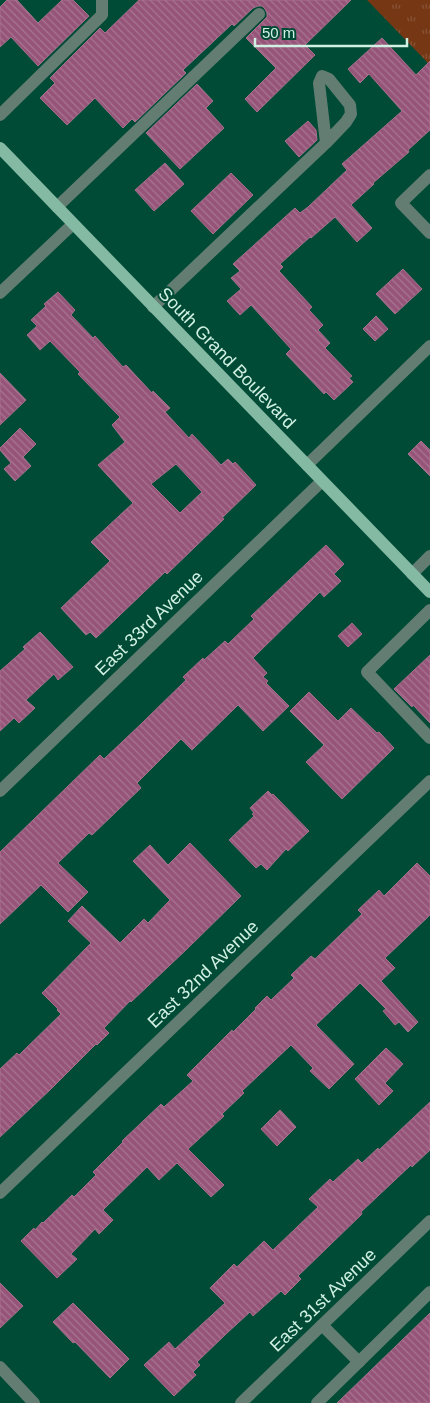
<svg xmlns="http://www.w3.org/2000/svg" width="430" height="1403" viewBox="0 0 430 1403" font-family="Arial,sans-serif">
	<defs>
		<pattern id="park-tufts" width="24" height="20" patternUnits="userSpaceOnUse" patternTransform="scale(1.25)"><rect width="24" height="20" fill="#753714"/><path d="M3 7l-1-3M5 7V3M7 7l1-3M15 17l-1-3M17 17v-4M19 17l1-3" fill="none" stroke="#885436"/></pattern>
		<pattern id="building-back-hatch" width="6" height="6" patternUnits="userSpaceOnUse" patternTransform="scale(1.25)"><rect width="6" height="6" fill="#965479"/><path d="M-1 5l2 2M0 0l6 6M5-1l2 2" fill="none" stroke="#a87592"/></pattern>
	</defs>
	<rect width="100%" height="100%" fill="#004b36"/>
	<!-- park -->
	<path fill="url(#park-tufts)" d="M367 0H430V66L426 61Z"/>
	<!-- building -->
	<g fill="url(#building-back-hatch)" stroke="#a5708c" fill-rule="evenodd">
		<path d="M7 0H17L38 23 62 0H73L89 16 38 66 11 37 0 47V7Z"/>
		<path d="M139 0H351L305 45 315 55 257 112 245 99 276 68 246 38 267 17V13L265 9 262 6H258L253 8 234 26 232 24 183 70 186 73 135 122 132 119 123 128 95 98 67 125 40 98 55 83 50 78 100 28 105 33Z"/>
		<path d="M382 38 416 75 430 61V130L408 150 409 152 373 183 374 184 351 205 372 228 357 242 335 217 311 238 310 237 280 264 283 267 279 271 312 307 309 310 323 325 318 330 330 343 325 348 352 376 349 378 353 382 334 400 326 392 324 394 286 354 291 349 251 305 240 315 227 301 241 289 231 278 240 271 233 264 295 208 300 213 308 207 347 170 342 164 402 111 369 74 360 83 348 69Z"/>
		<path d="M197 84 213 101 206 108 224 128 180 169 146 133Z"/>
		<path d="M308 121 316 130 317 140 299 157 285 141Z"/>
		<path d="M165 163 184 184 154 211 135 190Z"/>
		<path d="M231 173 253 195 213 234 191 211Z"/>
		<path d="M403 269 422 289 395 314 376 294Z"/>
		<path d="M58 292 75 310 71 315 93 338 95 336 123 367 126 365 152 393 153 391 170 408 165 412 189 438 192 434 221 465 228 459 233 464 235 462 256 485 222 518 224 519 167 574 165 572 96 638 90 632 86 635 61 608 110 561 91 542 133 503 98 465 125 442 112 425 120 417 78 374 80 372 50 341 40 350 27 335 37 326 31 320 46 306 44 304ZM176 464 202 492 180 513 151 484Z"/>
		<path d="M376 316 388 329 375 341 363 329Z"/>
		<path d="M0 373 26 400 0 425Z"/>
		<path d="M20 428 36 444 23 457 31 466 15 481 4 469 11 463 0 450V448Z"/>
		<path d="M421 441 430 450V476L408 454Z"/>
		<path d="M326 545 344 564 334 574 341 581 324 597 320 592 253 658 267 673 263 677 268 681 266 683 289 706 263 731 238 705 192 750 181 739 137 783 141 788 92 835 89 833 58 863 88 892 68 912 41 885 0 924V852L100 755 104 759 141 724 186 680 183 677 203 658 204 660 225 641 228 644 254 619 251 616Z"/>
		<path d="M352 623 362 634 348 647 338 636Z"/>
		<path d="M40 632 73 667 58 680 54 674 26 700 35 708 19 723 14 718 0 731V671L25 649 23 647Z"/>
		<path d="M430 655V723L413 705 412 707 394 689Z"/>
		<path d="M309 692 338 721 351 708 377 733 379 732 394 748 342 799 306 762 324 745 290 711Z"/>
		<path d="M268 791 272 795 273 794 309 831 288 851 286 849 267 870 261 864 256 868 229 840 254 816 252 814 254 813 250 808Z"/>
		<path d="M190 843 241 896 187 949 131 1002 130 1001 104 1028 109 1033 97 1045 96 1044 51 1089 0 1137V1069L17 1053 19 1055 61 1014 57 1010 58 1009 42 993 91 943 68 921 82 906 120 943 144 919 148 923 170 900 133 861 150 845 168 865Z"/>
		<path d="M417 863 430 876V915L385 958 395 968 381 981 418 1022 408 1032 399 1022 395 1025 383 1011 386 1009 360 983 316 1025 354 1064 329 1089 310 1071 313 1068 291 1045 242 1091 244 1093 222 1114 224 1116 188 1149 224 1185 211 1197 177 1163 159 1180 147 1167 103 1210 113 1220 99 1234 95 1229 71 1254 77 1259 57 1278 21 1241 34 1228 35 1230 42 1222 43 1223 72 1195 74 1197 96 1175 93 1172 123 1142 122 1141 161 1104 164 1107 193 1081 187 1075 232 1030 233 1032 256 1009 255 1008 267 996 271 1000 294 978 291 975 311 956 315 959 362 914 358 910 379 890 384 896Z"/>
		<path d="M386 1048 403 1064 385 1083 393 1091 379 1105 355 1079Z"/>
		<path d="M430 1102V1150L412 1167 411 1165 361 1212 362 1214 298 1276 301 1279 285 1295 281 1291 253 1316 250 1312 226 1334 197 1362 200 1365 193 1372 196 1375 174 1396 144 1365 169 1342 175 1349 225 1303 210 1288 234 1264 237 1267 264 1241 273 1250 318 1207 309 1199 330 1179 333 1182 358 1159 362 1163 378 1148 379 1150Z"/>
		<path d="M280 1110 296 1127 277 1146 261 1129Z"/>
		<path d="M0 1283 23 1306 0 1328Z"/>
		<path d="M73 1303 129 1359 110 1378 75 1342 73 1343 53 1322Z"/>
		<path d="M430 1313V1403H337Z"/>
	</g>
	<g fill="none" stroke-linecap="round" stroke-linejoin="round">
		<!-- minor -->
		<g stroke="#637d72" stroke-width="12">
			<path d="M0 115 102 15V0"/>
			<path d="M430 175 401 203 430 233"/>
			<path d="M57 207 259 14"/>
			<path d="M0 293 73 224"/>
			<path d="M153 307 326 143 319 83 322 76 329 79 350 105 351 114 346 122 326 143"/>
			<path d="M307 465 430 346"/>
			<path d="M412 574 430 556"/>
			<path d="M430 610 367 672 430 738"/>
			<path d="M0 791 322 481"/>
			<path d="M0 1193 430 781"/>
			<path d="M322 1325 359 1362"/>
			<path d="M0 1367 34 1403"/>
			<path d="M241 1403 430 1221"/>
			<path d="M317 1403 430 1292"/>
		</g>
		<!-- major -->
		<path stroke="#84b9a3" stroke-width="12" d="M0 148 430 592"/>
	</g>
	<g text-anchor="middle" stroke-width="4" stroke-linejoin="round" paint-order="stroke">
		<!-- street labels -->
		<g font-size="18" fill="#d1f1e3" stroke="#004b36">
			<text transform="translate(227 358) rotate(46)" y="6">South Grand Boulevard</text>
			<text transform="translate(149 623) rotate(-44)" y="6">East 33rd Avenue</text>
			<text transform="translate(203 974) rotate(-44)" y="6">East 32nd Avenue</text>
			<text transform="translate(323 1300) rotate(-44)" y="6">East 31st Avenue</text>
		</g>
	</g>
	<!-- scale -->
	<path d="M255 38v8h152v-8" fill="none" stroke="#d1f1e3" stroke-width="2.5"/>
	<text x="262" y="38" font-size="15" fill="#d1f1e3" stroke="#004b36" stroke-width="4" paint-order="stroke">50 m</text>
</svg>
